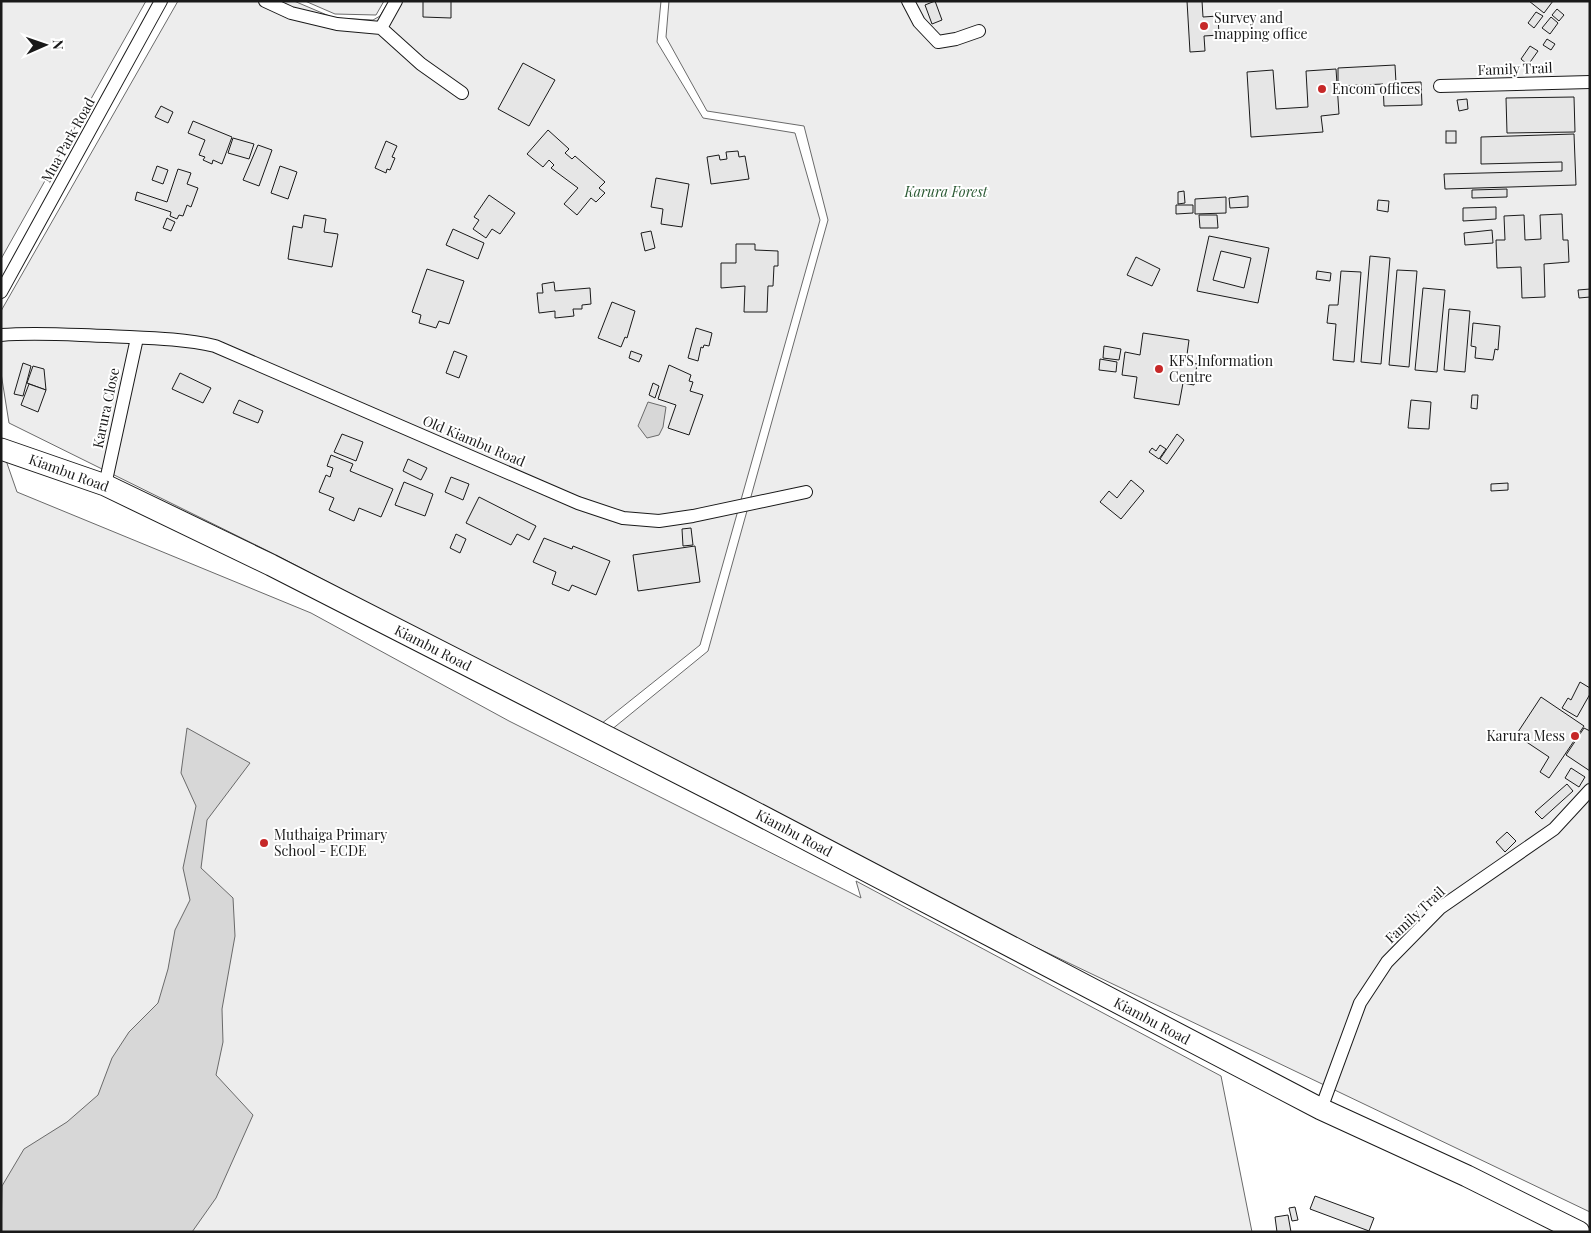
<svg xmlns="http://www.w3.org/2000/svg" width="1591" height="1233" viewBox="0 0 1591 1233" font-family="'Playfair Display',serif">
	<rect width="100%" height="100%" fill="#fff"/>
	<!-- green -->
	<g fill="#ededed" stroke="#6a6a6a">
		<path d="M1 1H146L1 259Z"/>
		<path d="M178 1H294L334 18 373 20 380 16 389 1H661L657 42 703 118 795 133 820 220 700 645 601 724 276 555 9 423 1 373V311Z"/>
		<path d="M305 1H384L376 15 335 14Z"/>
		<path d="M669 1H1590V1212L600 739 708 651 828 220 804 126 707 111 666 37Z"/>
		<path d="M1 446 17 492 311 613 509 721 861 898 856 881 1221 1076 1252 1232H1Z"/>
	</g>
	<!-- water -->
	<g fill="#d7d7d7" stroke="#6a6a6a">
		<path d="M648 402 666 407 663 427 659 435 647 438 638 426Z"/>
		<path d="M187 728 250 763 207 820 201 868 233 898 235 936 222 1009 223 1042 216 1075 253 1115 216 1198 192 1232H1L2 1186 24 1149 67 1122 98 1095 112 1058 129 1032 158 1003 168 969 175 930 190 900 183 868 196 806 181 773Z"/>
	</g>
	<!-- building -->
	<g fill="#e6e6e6" stroke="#1a1a1a" fill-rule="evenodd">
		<path d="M423 1H451V18L423 17Z"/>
		<path d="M935 1 942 20 932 24 925 5Z"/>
		<path d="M1187 1H1202L1203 17 1218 16 1219 35 1204 36 1205 51 1190 52Z"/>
		<path d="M1529 1H1553L1544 13Z"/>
		<path d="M1557 9 1564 15 1559 21 1552 15Z"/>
		<path d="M1536 12 1543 16 1534 28 1528 23Z"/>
		<path d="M1551 17 1558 23 1550 34 1542 28Z"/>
		<path d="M1547 39 1555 44 1551 50 1543 45Z"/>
		<path d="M1530 46 1538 51 1528 65 1521 59Z"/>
		<path d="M523 63 555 80 529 126 498 109Z"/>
		<path d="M1395 65 1396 83 1421 82 1422 105 1384 106 1383 84 1338 86V68Z"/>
		<path d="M1336 69 1339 114 1321 116 1323 132 1251 137 1247 72 1273 70 1276 109 1308 107 1306 71Z"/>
		<path d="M1574 97 1575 132 1507 133 1506 98Z"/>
		<path d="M1467 99 1468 109 1459 111 1457 100Z"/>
		<path d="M161 106 173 112 168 123 155 117Z"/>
		<path d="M193 121 232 137 222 164 213 160 212 164 203 160 205 157 199 155 205 140 188 133Z"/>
		<path d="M548 130 569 149 565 153 572 159 575 156 605 182 599 188 605 193 596 202 591 198 577 215 564 204 578 188 551 168 554 165 549 160 543 167 527 154Z"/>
		<rect x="1446" y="131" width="10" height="12"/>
		<path d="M1574 134 1576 185 1445 189 1444 174 1562 171V162L1481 164V137Z"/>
		<path d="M233 138 254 144 249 159 228 153Z"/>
		<path d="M386 141 397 146 392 157 395 158 390 170 387 169 386 173 375 168Z"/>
		<path d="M258 145 272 150 259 186 243 180Z"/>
		<path d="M738 151 739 157 745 156 749 179 711 184 707 157 719 155 720 160 727 159 726 152Z"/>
		<path d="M157 166 168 170 163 184 152 180Z"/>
		<path d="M280 166 297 172 288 199 271 193Z"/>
		<path d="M178 169 191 173 187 184 198 188 191 207 187 205 183 216 179 215 177 219 170 216 171 212 135 200 137 192 167 202Z"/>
		<path d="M656 178 689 184 682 227 661 224 663 209 651 207Z"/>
		<path d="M1507 189V197L1472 198V190Z"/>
		<path d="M1184 191 1185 203 1178 204V192Z"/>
		<path d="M489 195 515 213 500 234 492 229 486 238 473 229 479 220 474 217Z"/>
		<path d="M1248 196V207L1230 208 1229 198Z"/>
		<path d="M1226 197V213L1195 214V199Z"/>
		<path d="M1378 200 1389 201 1388 212 1377 210Z"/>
		<path d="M1176 205H1193V213L1176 214Z"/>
		<path d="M1496 207V219L1463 221V208Z"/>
		<path d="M1562 214 1563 240H1568L1569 262 1544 264 1545 297 1522 298 1521 267 1497 268 1496 240H1505L1504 216 1524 215 1525 240 1541 239 1540 215Z"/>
		<path d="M304 215 326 219 324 232 338 234 332 267 288 259 293 226 302 228Z"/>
		<path d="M1199 215H1217L1218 228H1200Z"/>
		<path d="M167 218 175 222 171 231 163 228Z"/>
		<path d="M453 229 484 243 478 259 446 245Z"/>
		<path d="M1492 230 1493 243 1465 245 1464 233Z"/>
		<path d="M651 231 655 248 645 251 641 233Z"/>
		<path d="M1209 236 1269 248 1258 303 1197 291ZM1221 251 1251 258 1244 288 1213 280Z"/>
		<path d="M736 244H755V250L778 251V266H774L773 286H768L767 312H744L745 286 721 288V263H736Z"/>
		<path d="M1370 256 1390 258 1381 364 1361 362Z"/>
		<path d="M1136 257 1160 269 1152 286 1127 275Z"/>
		<path d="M427 269 464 281 449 324 439 321 436 328 419 323 421 315 412 312Z"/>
		<path d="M1397 270 1417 271 1409 367 1389 365Z"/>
		<path d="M1317 271 1331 273 1330 281 1316 279Z"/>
		<path d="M1341 271 1361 272 1354 362 1333 360 1336 324 1327 323 1329 305H1338Z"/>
		<path d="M554 282 555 291 590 288 591 304 582 305V309H573L574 316 555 318V311L539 313 537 293H543L542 284Z"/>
		<path d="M1423 288 1445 290 1437 372 1415 370Z"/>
		<path d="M1590 289V297L1579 298 1578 290Z"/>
		<path d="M612 302 635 311 627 338 625 337 621 347 598 338Z"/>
		<path d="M1449 309 1470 311 1465 372 1444 370Z"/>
		<path d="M1473 323 1500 326 1498 350 1495 349 1493 360 1475 358 1476 347 1471 346Z"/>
		<path d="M696 328 712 333 709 346 704 345 703 348 701 347 698 361 688 358Z"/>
		<path d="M1143 333 1189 340 1186 362 1197 364 1194 385 1183 383 1179 405 1134 398 1137 377 1122 375 1125 352 1140 355Z"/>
		<path d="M1104 346 1121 349 1119 360 1103 358Z"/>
		<path d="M454 351 467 356 459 378 446 373Z"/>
		<path d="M631 351 642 355 639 362 629 358Z"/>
		<path d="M1100 359 1117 362 1116 372 1099 370Z"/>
		<path d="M23 363 31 366 23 396 14 394Z"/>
		<path d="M669 365 691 375 689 381 693 382 690 391 703 395 689 435 668 428 676 405 658 399Z"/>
		<path d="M33 366 44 369 46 390 27 383Z"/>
		<path d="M180 373 211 388 203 403 172 389Z"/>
		<path d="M653 383 659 386 655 398 649 395Z"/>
		<path d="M29 384 46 390 38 412 21 405Z"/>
		<path d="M1472 395H1478L1477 409 1471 408Z"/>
		<path d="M239 400 263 411 258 423 233 413Z"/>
		<path d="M1411 400 1431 402 1429 429 1408 428Z"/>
		<path d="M342 434 363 442 356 461 334 452Z"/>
		<path d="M1177 434 1184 440 1167 464 1160 459Z"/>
		<path d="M1160 445 1166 449 1159 459 1149 452 1152 448 1156 451Z"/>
		<path d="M331 455 353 464 350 471 393 489 381 517 359 508 354 521 329 510 334 498 319 492 326 475 330 477 333 468 327 466Z"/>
		<path d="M408 459 427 468 421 480 403 471Z"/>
		<path d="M451 477 469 484 463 500 445 492Z"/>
		<path d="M1131 480 1144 491 1121 519 1100 502 1109 491 1117 498Z"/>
		<path d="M404 482 433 494 425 516 395 505Z"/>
		<path d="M1508 483V490L1491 491V484Z"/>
		<path d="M479 497 536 526 529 540 517 534 511 545 466 523Z"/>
		<path d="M691 528 693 545 683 546 682 529Z"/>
		<path d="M456 534 466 539 460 553 450 548Z"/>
		<path d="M544 538 572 549 573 546 610 561 596 595 572 585 569 591 552 584 556 572 533 562Z"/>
		<path d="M695 546 700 582 638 591 633 555Z"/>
		<path d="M1580 682 1590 688V694L1577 717 1562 708 1568 698 1571 700Z"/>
		<path d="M1541 697 1584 726 1549 778 1540 772 1549 757 1516 735Z"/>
		<path d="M1584 728 1590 731V771L1566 755Z"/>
		<path d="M1571 768 1585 777 1579 787 1565 778Z"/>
		<path d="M1567 784 1573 791 1542 819 1535 812Z"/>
		<path d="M1507 832 1516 841 1505 852 1496 842Z"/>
		<path d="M1315 1196 1374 1218 1369 1231 1310 1209Z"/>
		<path d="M1295 1207 1298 1220 1292 1221 1289 1208Z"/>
		<path d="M1288 1215 1291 1232H1277L1275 1217Z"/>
	</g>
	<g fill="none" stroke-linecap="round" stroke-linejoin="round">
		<!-- minor casing -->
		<g stroke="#1a1a1a" stroke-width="14">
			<g id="minor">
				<path d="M265 1 291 13 337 24 381 28 421 64 462 93"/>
				<path d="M908 1 919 22 938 42 956 39 979 31"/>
				<path d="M381 28 396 1"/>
				<path d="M1440 86 1590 82"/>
				<path d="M1 292 161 1"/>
				<path d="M1 335C37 332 72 335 108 336 144 338 180 338 215 346L578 503 623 518 659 521 693 516 806 492"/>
				<path d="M105 485 137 338"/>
				<path d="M1321 1109 1360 1003 1387 962 1440 908 1554 829 1590 790"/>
			</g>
		</g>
		<!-- trunk casing -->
		<g stroke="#1a1a1a" stroke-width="23">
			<path id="trunk" d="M1 449 105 485 271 565 737 803 1321 1109 1467 1176 1579 1232"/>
		</g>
		<!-- minor -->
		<use href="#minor" stroke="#fff" stroke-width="12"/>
		<!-- trunk -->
		<use href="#trunk" stroke="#fff" stroke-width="21"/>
	</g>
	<!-- markers -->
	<g fill="#c62828" stroke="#fff" stroke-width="2">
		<circle cx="1204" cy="26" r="5"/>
		<circle cx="1322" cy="89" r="5"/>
		<circle cx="1159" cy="369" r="5"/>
		<circle cx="1575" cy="736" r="5"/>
		<circle cx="264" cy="843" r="5"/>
	</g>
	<g text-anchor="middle" stroke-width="4" stroke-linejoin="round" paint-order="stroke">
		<!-- poi labels -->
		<g font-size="14" fill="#1a1a1a" stroke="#fff" text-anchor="start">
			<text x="1214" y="23">Survey and<tspan x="1214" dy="16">mapping office</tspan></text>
			<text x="1332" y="94">Encom offices</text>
			<text x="1169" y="366">KFS Information<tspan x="1169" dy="16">Centre</tspan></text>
			<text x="1565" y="741" text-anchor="end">Karura Mess</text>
			<text x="274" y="840">Muthaiga Primary<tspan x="274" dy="16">School - ECDE</tspan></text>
		</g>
		<!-- street labels -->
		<g font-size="14" fill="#1a1a1a" stroke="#fff">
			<text transform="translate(1515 69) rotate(-2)" y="5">Family Trail</text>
			<text transform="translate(68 140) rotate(-61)" y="5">Mua Park Road</text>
			<text transform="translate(106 408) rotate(-78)" y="5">Karura Close</text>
			<text transform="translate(474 441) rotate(23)" y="5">Old Kiambu Road</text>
			<text transform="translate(69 473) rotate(20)" y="5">Kiambu Road</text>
			<text transform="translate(433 648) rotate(27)" y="5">Kiambu Road</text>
			<text transform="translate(794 833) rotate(28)" y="5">Kiambu Road</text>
			<text transform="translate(1415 915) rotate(-43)" y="5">Family Trail</text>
			<text transform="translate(1152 1021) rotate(28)" y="5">Kiambu Road</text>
		</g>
		<!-- park labels -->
		<g font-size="14" font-style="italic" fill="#2b5a34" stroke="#fff">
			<text x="946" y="197">Karura Forest</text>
		</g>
	</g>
	<!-- border -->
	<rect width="1591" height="1233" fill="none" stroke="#1a1a1a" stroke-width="5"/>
	<!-- north arrow -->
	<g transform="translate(45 45) rotate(88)" stroke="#ffffff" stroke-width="4" paint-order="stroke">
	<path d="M0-4L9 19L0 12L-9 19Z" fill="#1a1a1a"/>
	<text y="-8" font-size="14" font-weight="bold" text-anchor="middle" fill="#1a1a1a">N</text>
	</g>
</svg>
